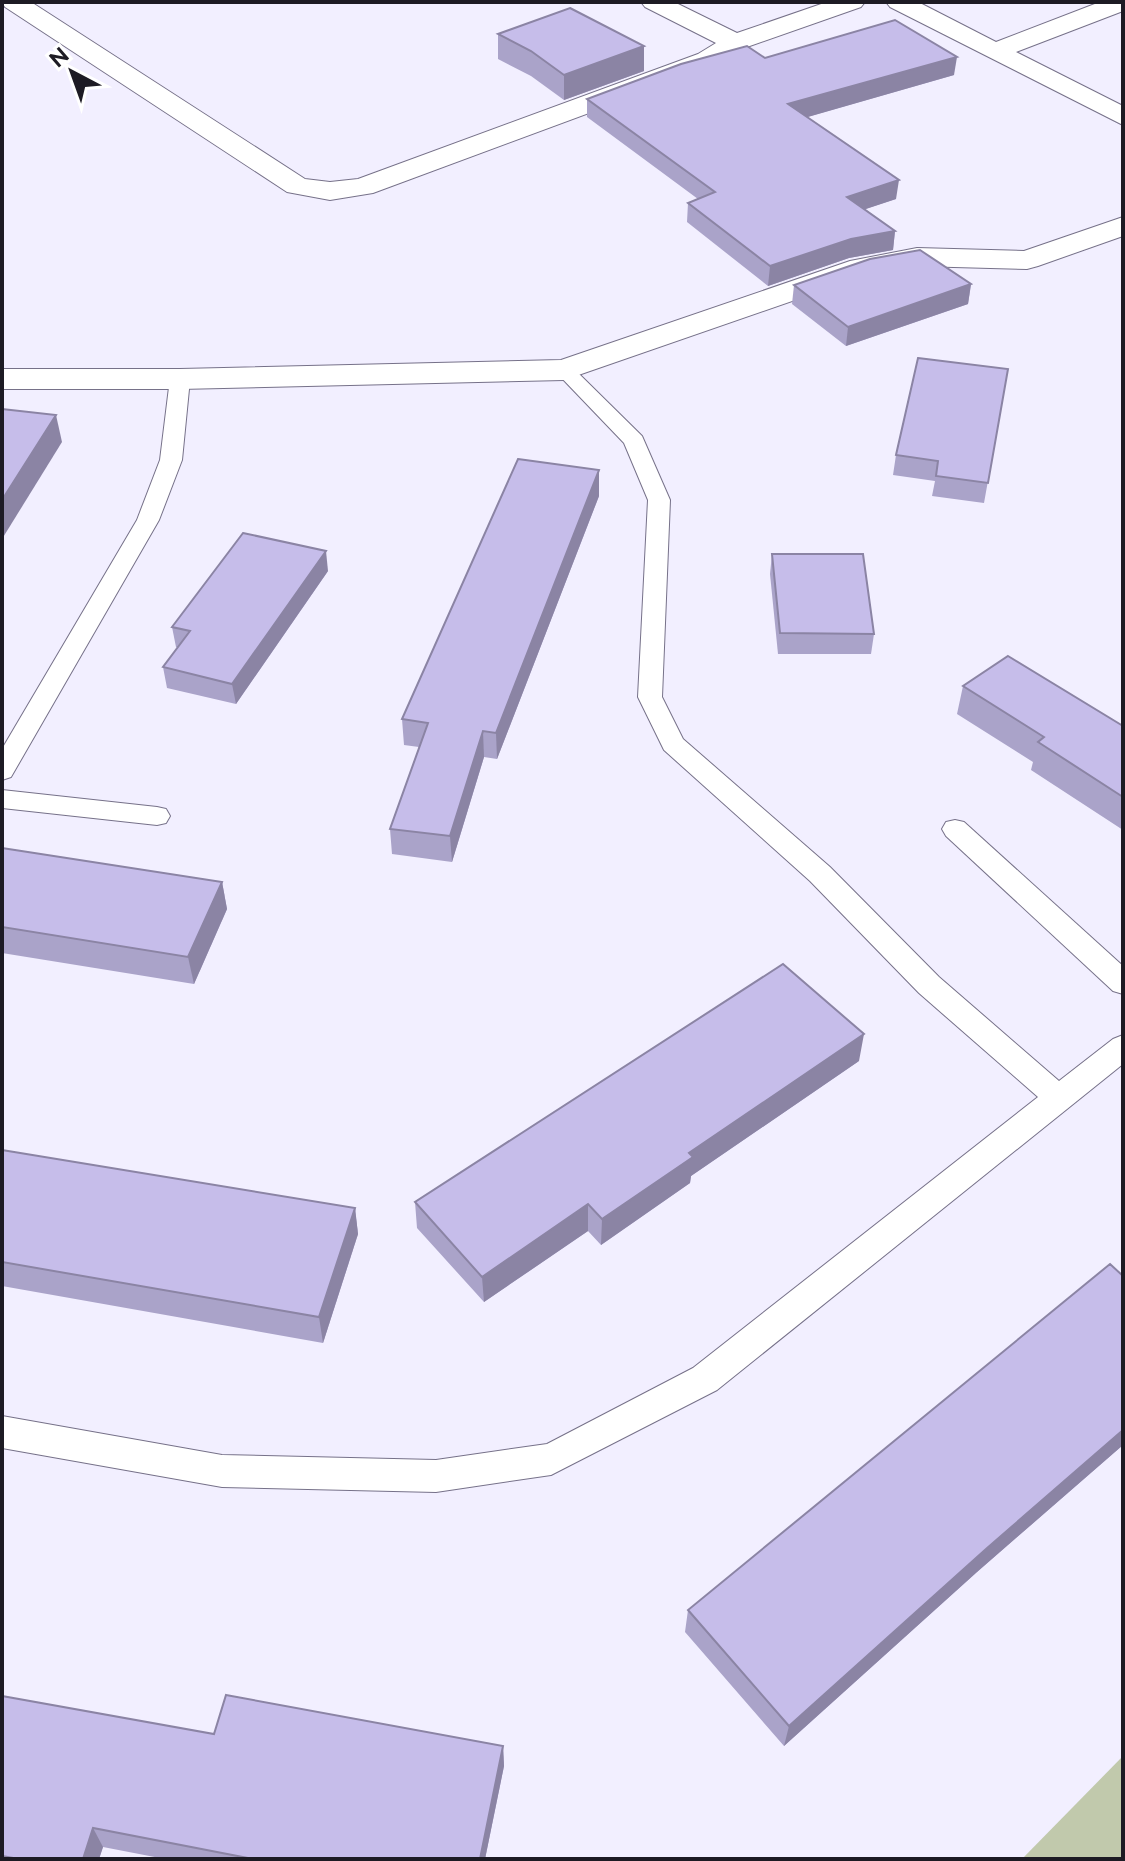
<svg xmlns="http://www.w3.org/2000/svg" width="1125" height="1861" viewBox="0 0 1125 1861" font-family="Raleway,sans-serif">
	<rect width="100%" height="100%" fill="#f2efff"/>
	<!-- green -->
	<path fill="#c1c9ac" d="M1123 1756V1859H1022Z"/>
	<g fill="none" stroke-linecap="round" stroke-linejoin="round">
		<!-- lane casing -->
		<g stroke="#767189" stroke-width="2">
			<g id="lane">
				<path d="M564 364 571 366 642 436 670 500 662 697 683 739 830 867 939 977 1059 1081 1113 1039 1123 1035V1064L717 1390 551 1475 436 1492 222 1487 2 1448V1416L222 1455 436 1460 547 1444 693 1368 1038 1097 919 993 810 881 664 750 638 697 648 500 624 443 554 370Z"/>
				<path d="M180 373 190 379 182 460 159 520 11 777 2 780V749L137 520 160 460 170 379Z"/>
				<path d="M2 790 157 807 166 809 170 816 166 823 157 825 2 808Z"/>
				<path d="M955 820 964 822 1123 966V994L1113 991 946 836 942 829 946 822Z"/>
			</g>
		</g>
		<!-- street casing -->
		<g stroke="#767189" stroke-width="2">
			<g id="street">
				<path d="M2 2H31L305 179 330 182 358 179 698 54 716 43 645 7 641 2H674L737 33 827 2H865L861 7 744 48 716 66 373 193 330 200 287 192 5 7Z"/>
				<path d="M886 2H918L996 42 1100 2H1123V11L1016 52 1123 106V125L890 7Z"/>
				<path d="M1123 217V236L1038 266 1027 269 917 266 867 275 564 380 180 389H2V369H180L561 360 850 261 917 248 1024 251Z"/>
			</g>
		</g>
		<!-- lane -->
		<use href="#lane" fill="#fff" fill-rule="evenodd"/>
		<!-- street -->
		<use href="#street" fill="#fff" fill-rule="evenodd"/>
	</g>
	<!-- wall -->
	<g fill="#aaa3c9">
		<path d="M498 34 644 46V71L564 100 531 76 498 59Z"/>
		<path d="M765 58 954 75 807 117 896 199 865 209 895 231 893 250 849 258 768 286 687 222 688 203 698 199 587 117V99Z"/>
		<path d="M971 284 968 304 846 346 792 304 794 285Z"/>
		<path d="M1008 369 984 503 932 496 935 481 893 475 896 455Z"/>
		<path d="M599 470V496L497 759 484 757 452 862 392 854 390 829 419 747 404 745 402 719Z"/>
		<path d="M772 554 874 634 871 654H778L770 574Z"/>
		<path d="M328 571 236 704 167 688 163 667 178 648 176 647 172 627Z"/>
		<path d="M963 686 1123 726V830L1031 770 1033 762 957 714Z"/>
		<path d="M2 848 222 882 227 909 194 984 2 953Z"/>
		<path d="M859 1061 691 1176 690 1183 601 1245 588 1231 484 1302 417 1228 415 1202Z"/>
		<path d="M2 1150 355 1208 358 1234 323 1343 2 1286Z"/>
		<path d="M1123 1276V1445L977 1572 784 1746 685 1632 688 1610Z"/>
		<path d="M2 1696 214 1734 503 1746 504 1766 485 1859H165L103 1847 99 1859H2Z"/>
	</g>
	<!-- shaded-wall -->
	<g fill="#8b84a4">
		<path d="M644 46V71L564 100V75Z"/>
		<path d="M957 57 954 75 787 123 788 104Z"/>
		<path d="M899 180 896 199 845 216 847 197Z"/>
		<path d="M895 231 893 250 849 258 768 286 770 266 851 239Z"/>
		<path d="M971 284 968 304 846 346 848 327Z"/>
		<path d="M56 415 62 442 2 539V500Z"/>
		<path d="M599 470V496L497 759 496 733Z"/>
		<path d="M326 551 328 571 236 704 232 684Z"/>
		<path d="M483 731 484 757 452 862 450 836Z"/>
		<path d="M222 882 227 909 194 984 188 957Z"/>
		<path d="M864 1034 859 1061 691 1176 690 1183 601 1245 602 1219 689 1153Z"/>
		<path d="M588 1204V1231L484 1302 482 1277Z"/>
		<path d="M355 1208 358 1234 323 1343 319 1317Z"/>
		<path d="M1123 1430V1445L977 1572 784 1746 789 1726 986 1549Z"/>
		<path d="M503 1746 504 1766 485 1859H480Z"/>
		<path d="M93 1828 103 1847 99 1859H83Z"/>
	</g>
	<!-- building -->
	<g fill="#c6bdea" stroke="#8b84a4" stroke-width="2">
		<path d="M570 8 644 46 564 75 531 51 498 34Z"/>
		<path d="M895 20 957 57 788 104 899 180 847 197 895 231 851 239 770 266 688 203 715 192 587 99 681 64 747 46 765 58Z"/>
		<path d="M920 250 971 284 848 327 794 285 870 259Z"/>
		<path d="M918 358 1008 369 988 483 936 476 938 461 896 455Z"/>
		<path d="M2 409 56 415 2 500Z"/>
		<path d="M518 459 599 470 496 733 483 731 450 836 390 829 428 723 402 719Z"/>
		<path d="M243 533 326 551 232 684 163 667 190 631 172 627Z"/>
		<path d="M772 554H863L874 634 780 633Z"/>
		<path d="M1008 656 1123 726V797L1038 742 1044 737 963 686Z"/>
		<path d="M2 848 222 882 188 957 2 927Z"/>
		<path d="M783 964 864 1034 689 1153 693 1157 602 1219 588 1204 482 1277 415 1202Z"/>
		<path d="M2 1150 355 1208 319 1317 2 1262Z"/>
		<path d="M1110 1264 1123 1276V1430L986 1549 789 1726 688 1610Z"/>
		<path d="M226 1695 503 1746 480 1859H253L93 1828 83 1859H19L2 1856V1696L214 1734Z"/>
	</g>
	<!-- border -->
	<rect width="1125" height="1861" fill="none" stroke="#1d1b24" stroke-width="8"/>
	<!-- north arrow -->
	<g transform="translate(72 72) rotate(319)" stroke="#ffffff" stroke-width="6" paint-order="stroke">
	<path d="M0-6L14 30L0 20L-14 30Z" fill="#1d1b24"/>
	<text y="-12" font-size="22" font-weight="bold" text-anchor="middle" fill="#1d1b24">N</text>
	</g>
</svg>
